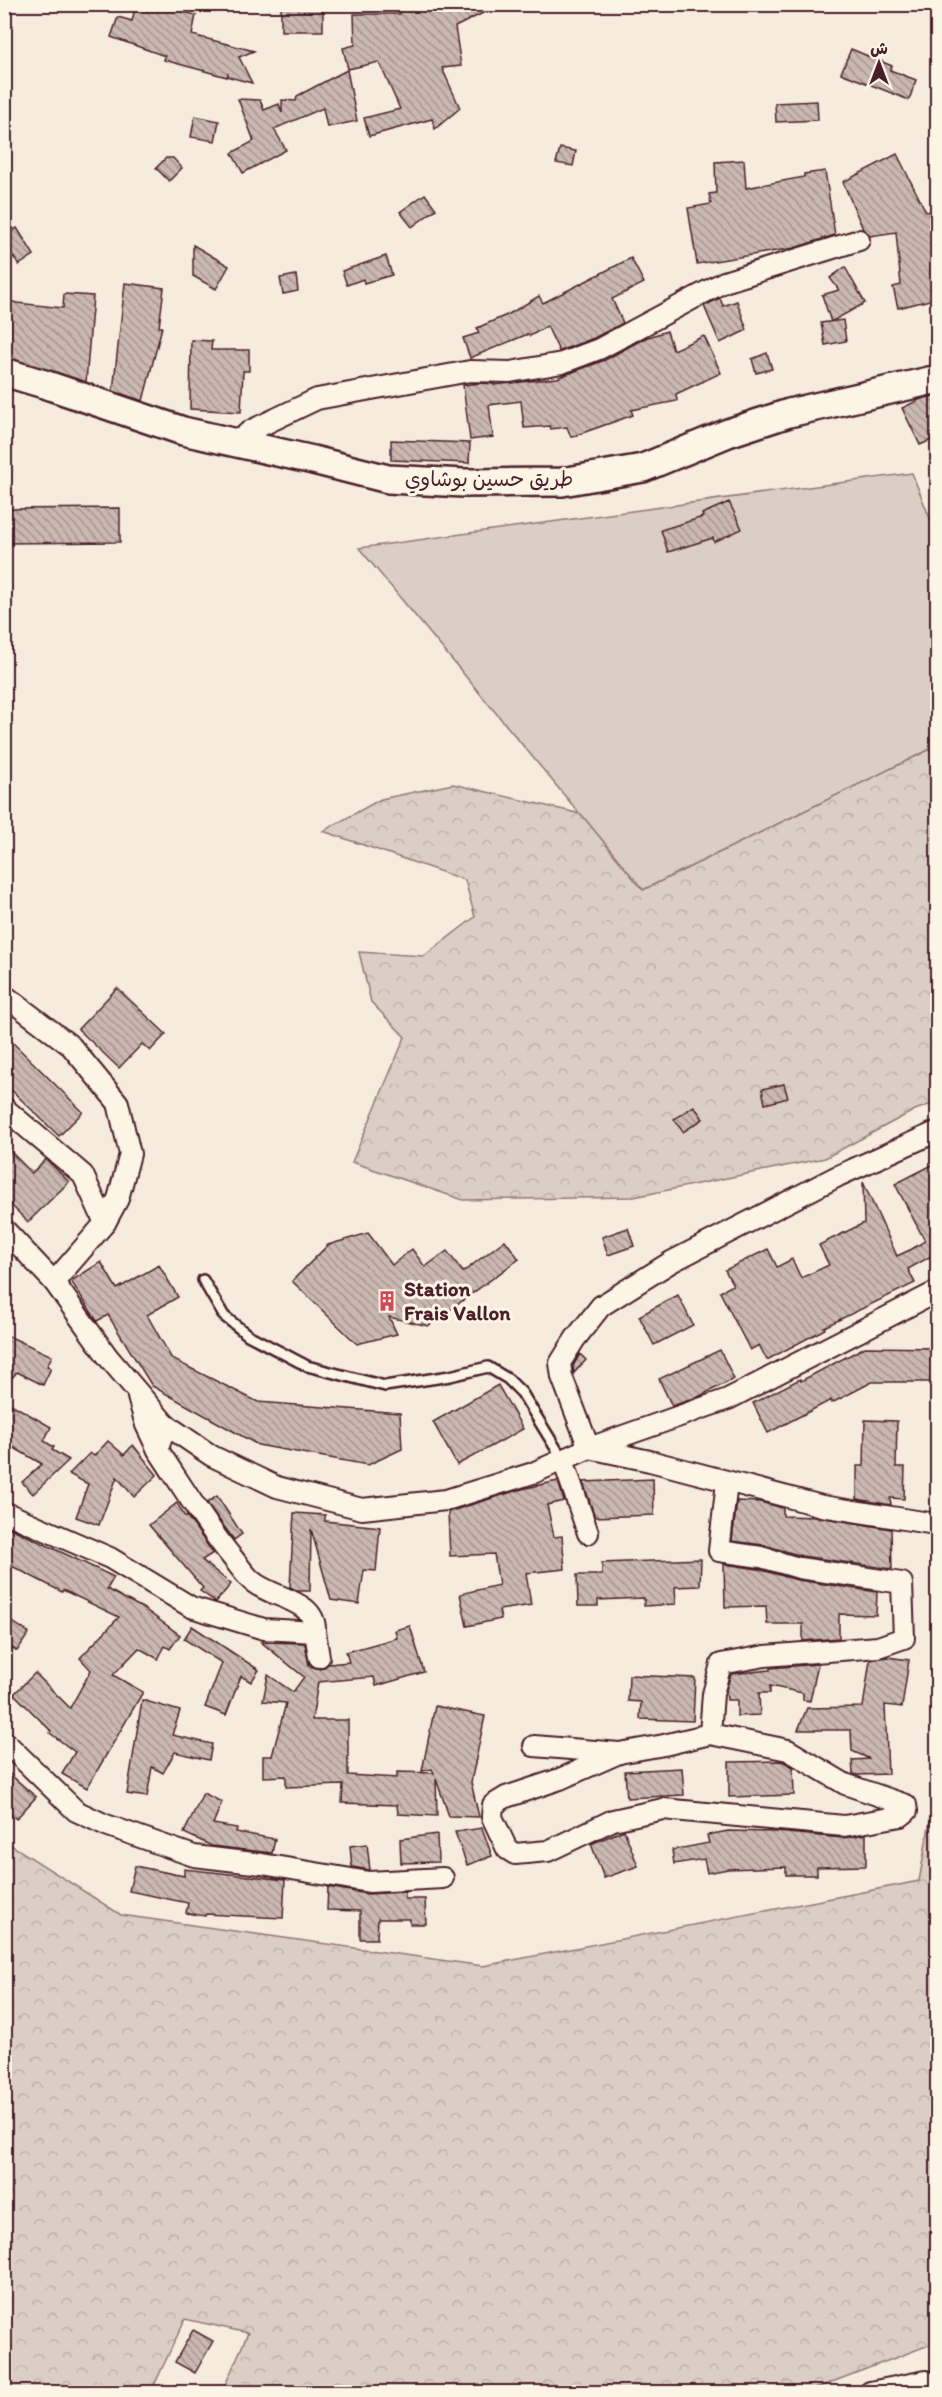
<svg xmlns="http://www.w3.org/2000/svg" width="942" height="2397" viewBox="0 0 942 2397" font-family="Itim,'Playpen Sans Arabic',sans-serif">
	<defs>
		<pattern id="forest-crowns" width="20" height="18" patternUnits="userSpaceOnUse" patternTransform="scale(1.5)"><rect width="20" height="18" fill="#dbcec4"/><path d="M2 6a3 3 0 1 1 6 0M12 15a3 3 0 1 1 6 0" fill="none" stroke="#bdb0a9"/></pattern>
		<pattern id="building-back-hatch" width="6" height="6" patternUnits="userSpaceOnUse" patternTransform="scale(1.5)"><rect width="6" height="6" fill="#cab9b1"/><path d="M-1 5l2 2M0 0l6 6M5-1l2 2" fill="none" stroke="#a69690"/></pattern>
	</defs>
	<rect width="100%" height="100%" fill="#f5ecde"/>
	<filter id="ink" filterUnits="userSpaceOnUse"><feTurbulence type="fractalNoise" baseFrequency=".0167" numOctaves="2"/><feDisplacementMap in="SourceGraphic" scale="12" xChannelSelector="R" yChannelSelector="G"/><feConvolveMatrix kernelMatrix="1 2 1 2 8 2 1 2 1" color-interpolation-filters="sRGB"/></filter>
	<g filter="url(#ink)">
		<!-- grass -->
		<path fill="#dbcec4" stroke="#927678" stroke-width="1.5" d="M912 473 937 536V746L643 890 359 548Z"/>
		<!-- forest -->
		<g fill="url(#forest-crowns)" stroke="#927678" stroke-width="1.5">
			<path d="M937 746V1102L915 1110 825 1158 634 1197 463 1200 352 1162 405 1037 371 1002 359 952 424 956 475 917 465 880 323 831 381 799 453 784 581 814 643 890Z"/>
			<path d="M937 1783V2342L806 2392H222L248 2333 185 2319 151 2392H5V1841L121 1915 483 1966 919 1881Z"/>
		</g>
		<!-- building -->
		<g fill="url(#building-back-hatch)" stroke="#4a1f2b" stroke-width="1.5">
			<path d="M136 4H185L183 12 196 15 192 35 254 51 239 57 252 83 229 77 228 74 227 77 164 60 165 56 111 37 118 17 132 21Z"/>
			<rect x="281" y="4" width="42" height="27"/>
			<path d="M453 4H501L455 27 461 66 442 68 460 108 435 129 432 119 369 136 364 118 400 109 379 62 348 69 343 48 355 45 354 14H400V10L441 11Z"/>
			<path d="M851 49 892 66 890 70 916 80 909 100 841 73Z"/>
			<path d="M347 70 357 121 327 127 323 108 274 129 286 150 243 173 232 153 254 141 238 99 260 100 264 110 279 104 282 113V100L296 101 297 96Z"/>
			<path d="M817 101 818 120 776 122 775 103Z"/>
			<path d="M195 116 219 121 215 141 191 137Z"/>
			<path d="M560 148 576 151 573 166 556 163Z"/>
			<path d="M897 154 926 212 938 210V298L898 308 893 287 901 285 896 232 870 236 863 229 843 182Z"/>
			<path d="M166 158H173L182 168 169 181 156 168Z"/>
			<path d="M744 160 746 188 804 177V174L825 171 835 235 794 248 697 264 688 208 711 204 709 194 716 193 715 162Z"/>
			<path d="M425 194 436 209 412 227 400 212Z"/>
			<path d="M17 228 34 255 19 265 4 243V236Z"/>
			<path d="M193 245 229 266 216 289 193 276Z"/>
			<path d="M386 256 392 275 364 283 363 279 347 285 342 271Z"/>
			<path d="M631 258 644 283 612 299 623 323 594 338 559 351 547 326 530 336 528 334 470 358 463 338 479 333 477 328 509 314 539 296 543 303Z"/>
			<path d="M845 267 865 303 831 322 822 295 839 290 830 278Z"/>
			<path d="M296 275 298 291 283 294 280 278Z"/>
			<path d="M125 283 164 288 159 327H162L143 401 113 391Z"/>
			<path d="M64 294 93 296 86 382 4 357V299L17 303 63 308Z"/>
			<path d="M720 298 723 306 737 301 747 330 720 343 704 306Z"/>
			<path d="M843 320 846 341 825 345 821 323Z"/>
			<path d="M667 331 673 350 704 336 721 373 676 394 677 401 631 410 633 415 571 437 567 427 551 429 550 426 524 428 521 401 489 405 493 437 470 440 463 385 481 383 494 384V385L557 378 605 360 645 338Z"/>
			<path d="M191 340 212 341 211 350H249V371H243L241 412 190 409Z"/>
			<path d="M767 353 772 369 756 373 752 359Z"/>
			<path d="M938 395V437L920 445 902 408 921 399Z"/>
			<path d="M391 440 470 443 469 463 391 460Z"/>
			<path d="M729 502 742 529 714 542 713 538 668 552 661 530 703 517 702 514Z"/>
			<path d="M120 508V542L4 543V509Z"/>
			<path d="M117 988 166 1034 150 1051 142 1044 119 1068 78 1029Z"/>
			<path d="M4 1034 83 1112 59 1136 4 1083Z"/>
			<path d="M784 1084 788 1098 765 1104 762 1089Z"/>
			<path d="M694 1106 703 1119 683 1132 674 1119Z"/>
			<path d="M4 1145 32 1173 46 1159 69 1182 28 1222 4 1198Z"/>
			<path d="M938 1162V1264L933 1255 908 1269 915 1283 824 1327 825 1329 767 1360 759 1345 750 1350 720 1292 733 1285 725 1270 768 1249 777 1267 792 1259 801 1278 829 1265 819 1245 864 1223 863 1182 897 1256 912 1249 925 1241 895 1184Z"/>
			<path d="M628 1228 634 1246 608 1255 602 1237Z"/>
			<path d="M368 1233 392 1265 412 1249 425 1267 447 1251 463 1272 505 1240 519 1259 428 1326 389 1317 397 1334 357 1344 292 1281 328 1245Z"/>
			<path d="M101 1262 117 1289 159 1265 178 1297 147 1315 172 1359 258 1402 400 1413 402 1449 368 1465 258 1445 152 1386 108 1315 97 1321 71 1281Z"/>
			<path d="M678 1295 693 1325 654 1345 639 1316Z"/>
			<path d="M4 1334 52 1356 47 1366 51 1368 43 1385 17 1372 4 1387Z"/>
			<path d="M865 1347 938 1348V1382H872L832 1403 831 1400 768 1433 753 1403 800 1379 801 1381Z"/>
			<path d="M720 1350 734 1379 698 1397 672 1406 659 1379Z"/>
			<path d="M580 1354 586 1360 574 1373 573 1366Z"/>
			<path d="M498 1385 523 1429 457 1465 433 1422Z"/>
			<path d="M4 1400 51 1427 44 1441 54 1447 52 1450 69 1460 33 1494 22 1482 42 1464 4 1442Z"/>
			<path d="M865 1420 897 1421 896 1467H905L904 1499 890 1498 891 1505 857 1499V1466H864Z"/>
			<path d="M108 1441 124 1455 133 1445 157 1475 134 1497 117 1477 99 1525 76 1517 88 1484 69 1474 90 1453 94 1456Z"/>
			<path d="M653 1479 654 1515 595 1517 583 1482Z"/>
			<path d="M558 1481 564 1501 547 1505 554 1537 562 1536 565 1569 526 1573 531 1605 499 1610 501 1619 467 1626 460 1594 499 1585 494 1554 450 1556 448 1512 522 1489Z"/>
			<path d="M217 1496 242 1534 234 1540 207 1503Z"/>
			<path d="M737 1501 760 1502 783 1508V1516L818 1517 891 1529 892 1569 802 1556 764 1545 732 1541Z"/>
			<path d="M177 1503 185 1517 187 1516 213 1553 202 1560 231 1584 216 1602 200 1591 203 1588 149 1525Z"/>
			<path d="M294 1513 325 1515V1521L380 1527 376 1571 364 1570 359 1604 331 1600 311 1529 310 1591H298L290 1587Z"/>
			<path d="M4 1525 114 1577 107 1589 144 1609 180 1635 170 1649 165 1646 158 1659 139 1648 113 1675 143 1692 87 1788 62 1774 75 1752 50 1733 51 1731 14 1694 35 1673 70 1708 91 1670 80 1658 119 1617 63 1590 62 1592 4 1562Z"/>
			<path d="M701 1559 700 1586 675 1587 676 1604 644 1606V1598L598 1600V1606H578L577 1575H602V1563Z"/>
			<path d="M724 1564 758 1569 797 1580 877 1592 876 1615 839 1614V1638L803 1641V1624H767L766 1606 725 1607Z"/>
			<path d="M4 1616 29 1633 17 1651 4 1643Z"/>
			<path d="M192 1626 259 1670 251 1682 241 1676 226 1715 205 1707 222 1663 184 1639Z"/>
			<path d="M410 1626 424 1672 376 1686 374 1677 318 1682 312 1720H348V1775L397 1778V1772L434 1773 432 1769 422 1771 435 1706 485 1716 471 1782 479 1817 449 1816 436 1779 437 1816 398 1814 397 1805 342 1803 343 1785 286 1787V1776L263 1777V1756H272L286 1703 263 1701 268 1675 293 1692 304 1677 261 1642 305 1643 309 1666 320 1669 328 1664 349 1662 346 1652 397 1638 395 1630Z"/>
			<path d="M887 1657 909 1660 902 1707 885 1705 888 1774 857 1775 853 1774 852 1760 870 1759 852 1751 851 1730H798L807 1708 863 1707 870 1660Z"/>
			<path d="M818 1664 810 1701 803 1700V1693L770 1686V1693H759L760 1715 737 1716V1700H727L726 1690 731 1674 770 1670V1668Z"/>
			<path d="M629 1675 695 1678 693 1721 640 1719 641 1702 628 1701Z"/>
			<path d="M142 1700 180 1711 172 1735 212 1744 209 1760 175 1752 163 1773 152 1767 147 1797 127 1794Z"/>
			<path d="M782 1761 793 1767 794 1795 729 1797V1762Z"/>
			<path d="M682 1768 684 1795 627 1798 625 1771Z"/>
			<path d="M4 1769 36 1797 16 1819 4 1808Z"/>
			<path d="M203 1793 222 1802 213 1824 237 1828 236 1832 275 1839 272 1853 212 1846 184 1833Z"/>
			<path d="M482 1828 492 1856 467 1865 455 1832Z"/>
			<path d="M624 1830 638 1866 604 1878 591 1844Z"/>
			<path d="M728 1831 776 1832 843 1838 866 1834V1866L817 1867V1875H786V1867L728 1869 707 1873 704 1859 674 1864 672 1850 709 1843 707 1835Z"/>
			<path d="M437 1834 438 1862 401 1863 400 1839Z"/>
			<path d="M367 1844 370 1870 352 1867 350 1846Z"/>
			<path d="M135 1866 184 1876V1869L285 1880 283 1918 206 1914 205 1916 186 1913 188 1903 129 1891Z"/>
			<path d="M328 1887 367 1894 405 1892V1899H425L426 1924H410V1919H378L377 1939H360V1911L327 1910Z"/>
			<path d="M193 2330 213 2341 195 2373 175 2362Z"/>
		</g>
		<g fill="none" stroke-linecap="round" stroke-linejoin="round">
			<!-- lane casing -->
			<g stroke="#4a1f2b" stroke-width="14">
				<path id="lane" d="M203 1280 224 1316 248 1335 307 1366 385 1386 450 1376 488 1367 508 1379 522 1393 563 1460"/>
			</g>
			<!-- street casing -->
			<g stroke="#4a1f2b" stroke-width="24">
				<g id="street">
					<path d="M235 444 250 431 317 399 470 371 510 372 562 363 599 349 724 282 859 240"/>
					<path d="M4 995 71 1046 118 1103 130 1154 118 1199 105 1223 54 1282"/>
					<path d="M4 1108 83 1175 105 1223"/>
					<path d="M4 1229 54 1282 108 1357 165 1424 212 1456 277 1487 362 1509 446 1500 533 1473 589 1448 728 1399 938 1291"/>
					<path d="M138 1397 146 1425 158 1450"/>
					<path d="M589 1448 562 1377 560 1363 575 1339 601 1306 671 1262 838 1176 938 1131"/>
					<path d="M589 1448 650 1461 822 1506 929 1523 938 1522"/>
					<path d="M563 1460 588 1533"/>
					<path d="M4 1512 110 1558 191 1607 264 1629 315 1632C317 1599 272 1599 252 1581 244 1574 238 1564 231 1556 204 1523 182 1486 158 1450L165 1424"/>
					<path d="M315 1632 319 1657"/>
					<path d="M4 1741 76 1811 106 1825 194 1856 262 1864 369 1882 443 1878"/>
					<path d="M534 1746 619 1753 664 1745 710 1734"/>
					<path d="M619 1753 560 1779 506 1797 493 1805 492 1817 507 1849 515 1854 548 1851 613 1820 663 1809 844 1826 901 1816 907 1811 906 1805 845 1784 788 1750 710 1734 713 1694 721 1664 765 1656 878 1647 904 1638 902 1583 799 1568 761 1557 719 1551 727 1482"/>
					<path d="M870 2392 926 2381"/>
				</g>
			</g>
			<!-- secondary casing -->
			<g stroke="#4a1f2b" stroke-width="32">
				<path id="secondary" d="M4 372 44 384 183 431 313 460 388 479 464 483 562 482 643 468 728 433 789 413 938 379"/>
			</g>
			<!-- lane -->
			<use href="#lane" stroke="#fcf5e5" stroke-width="9"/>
			<!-- street -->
			<use href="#street" stroke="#fcf5e5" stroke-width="20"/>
			<!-- secondary -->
			<use href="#secondary" stroke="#fcf5e5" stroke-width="27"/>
		</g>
	</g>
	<!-- icons -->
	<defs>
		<g id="building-bare" transform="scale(1.62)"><path d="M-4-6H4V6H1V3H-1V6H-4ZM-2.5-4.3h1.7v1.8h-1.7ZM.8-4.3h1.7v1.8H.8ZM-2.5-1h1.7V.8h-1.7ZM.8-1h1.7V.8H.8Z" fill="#d1495b" stroke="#fcf5e5" stroke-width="2.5" paint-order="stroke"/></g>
	</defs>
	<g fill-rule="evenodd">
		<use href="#building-bare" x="387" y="1301"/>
	</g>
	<g text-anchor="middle" stroke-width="6" stroke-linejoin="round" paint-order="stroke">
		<!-- street labels -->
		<g font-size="21" fill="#4a1f2b" stroke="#fcf5e5">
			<text x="489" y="486">طريق حسين بوشاوي</text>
		</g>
		<!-- poi labels -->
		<g font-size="21" font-weight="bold" fill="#4a1f2b" stroke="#fcf5e5" text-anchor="start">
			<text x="404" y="1296">Station<tspan x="404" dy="24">Frais Vallon</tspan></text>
		</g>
	</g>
	<!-- margin -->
	<rect width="942" height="2397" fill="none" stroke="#fcf5e5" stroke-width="24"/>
	<rect x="12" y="12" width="918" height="2373" fill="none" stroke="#4a1f2b" stroke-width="2" filter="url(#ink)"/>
	<!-- north arrow -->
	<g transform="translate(879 63)" stroke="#fcf5e5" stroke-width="4.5" paint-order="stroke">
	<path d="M0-4.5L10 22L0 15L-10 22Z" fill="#4a1f2b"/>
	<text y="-9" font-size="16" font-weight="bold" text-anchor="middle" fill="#4a1f2b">ش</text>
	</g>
</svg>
